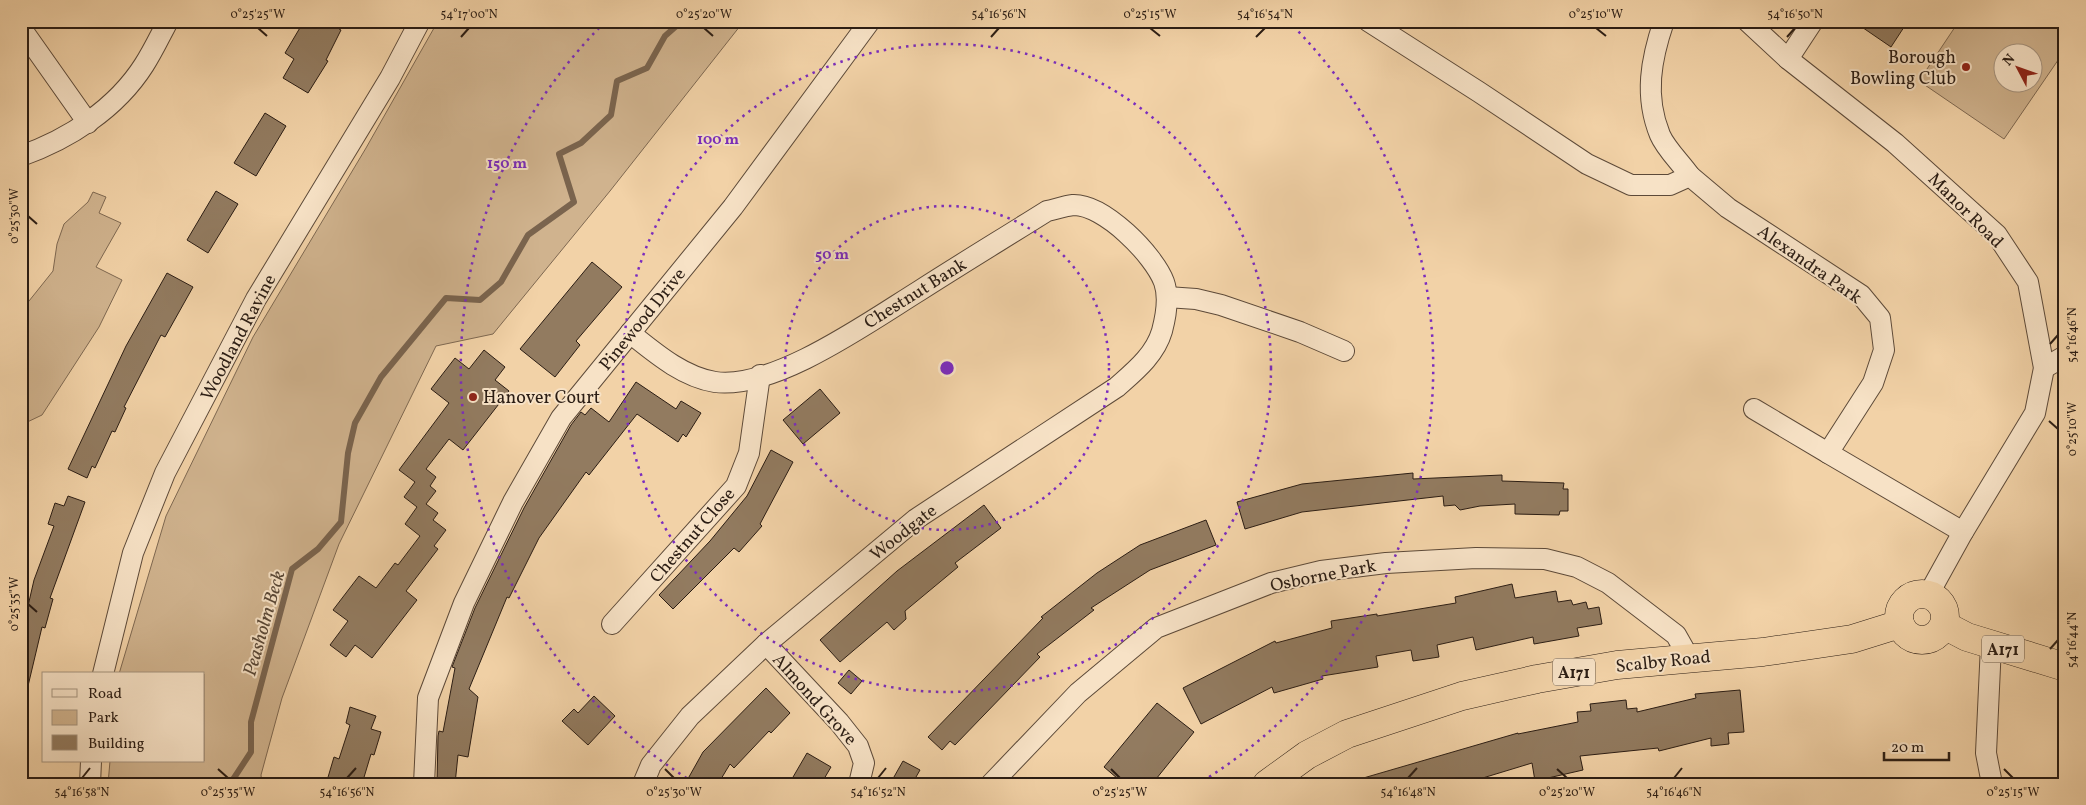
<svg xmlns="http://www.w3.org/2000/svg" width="2086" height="805" viewBox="0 0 2086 805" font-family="Vollkorn,serif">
	<rect width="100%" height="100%" fill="#f2d2a7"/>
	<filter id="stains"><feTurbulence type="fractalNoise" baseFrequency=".004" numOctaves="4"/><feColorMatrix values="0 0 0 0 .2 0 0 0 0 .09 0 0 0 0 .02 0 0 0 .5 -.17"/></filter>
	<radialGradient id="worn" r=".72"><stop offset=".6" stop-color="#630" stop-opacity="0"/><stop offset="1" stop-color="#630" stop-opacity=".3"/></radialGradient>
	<!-- green -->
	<g fill="#d0b38e" stroke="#7e6851" fill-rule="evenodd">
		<path d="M438 21H744L610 191 493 334 436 346 339 544 282 698 261 775 262 784H108L110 761H204V674H119L166 516 253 337 366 148Z"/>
		<path d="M1959 21H2058L2065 26V50L2004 139 1919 81ZM2004 52H2034V82H2004Z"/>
		<path d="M93 192 106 197 99 213 121 223 96 267 122 280 99 327 42 415 21 425V311L53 271 57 244 64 224 88 202Z"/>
	</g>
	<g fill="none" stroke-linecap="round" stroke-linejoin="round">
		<!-- stream -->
		<path stroke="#7a644e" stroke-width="6" d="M230 784 251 752V722L292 569 318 549 341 522 348 453 355 423 381 377 446 298 480 300 501 282 528 235 574 202 559 154 581 143 611 115 617 81 647 68 665 36 682 21"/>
	</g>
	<!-- building -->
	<g fill="#927b60" stroke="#2b1d14">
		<path d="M304 21H343L339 29 341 30 326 60 328 61 308 93 283 78 294 59 285 53Z"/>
		<path d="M1853 21H1908L1891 47Z"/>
		<path d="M265 113 286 126 256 176 234 163Z"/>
		<path d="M216 191 238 204 208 253 187 240Z"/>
		<path d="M592 262 622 287 576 341 580 345 555 377 520 349Z"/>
		<path d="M167 273 193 287 165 337 161 335 124 407 126 408 115 432 112 431 95 468 92 466 87 478 68 469 126 346Z"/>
		<path d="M484 350 505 367 495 380 509 391 463 450 449 439 426 469 436 477 430 486 436 491 426 504 438 513 433 520 446 530 434 546 438 549 406 591 417 600 372 658 355 645 346 657 330 645 348 621 333 610 359 576 376 588 395 563 398 565 420 536 405 524 417 507 404 497 415 482 399 470 449 403 431 389 455 358 469 369Z"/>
		<path d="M636 382 676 409 681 401 701 413 686 437 683 434 678 442 637 414 589 475 586 472 539 538 509 598 507 597 469 689 478 697 468 757 458 755 455 784H437L438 736 439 731 443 732 455 668 452 667 475 608 524 508 571 425 581 412 585 415 591 408 609 422Z"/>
		<path d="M820 389 840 413 803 444 783 420Z"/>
		<path d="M771 450 793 462 760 524 762 526 739 552 734 548 673 609 659 595 710 541 747 496Z"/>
		<path d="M1413 473V479L1502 475V481L1564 483 1563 489H1568V511H1560L1559 515 1515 514V504L1480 506 1460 510 1455 505 1444 506 1443 496 1302 512 1245 529 1237 502 1302 484Z"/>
		<path d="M68 496 85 502 50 598 53 599 45 628 42 627 28 686H21V605L28 606 34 580 54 526 48 524 55 503 64 506Z"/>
		<path d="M984 505 1001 528 955 563 958 567 905 611 906 619 894 630 887 622 840 662 820 640 897 571Z"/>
		<path d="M1206 520 1216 545 1150 570 1091 608 1094 610 1037 654 1040 657 955 745 950 741 942 750 928 737 1043 618 1041 617 1097 573 1140 545Z"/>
		<path d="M1512 584 1515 598 1556 591 1558 602 1571 600 1573 605 1586 602 1588 609 1599 607 1602 624 1577 628 1579 636 1534 644 1533 637 1476 650 1473 637 1437 645 1439 657 1413 661 1411 650 1376 656 1378 667 1322 676 1323 679 1274 693 1272 687 1201 724 1183 688 1275 641 1276 643 1332 628 1331 621 1377 614V616L1456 603 1455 597Z"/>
		<path d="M849 670 862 681 851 694 838 683Z"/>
		<path d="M766 688 790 713 771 733 769 731 734 768 730 764 718 784H685L703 752Z"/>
		<path d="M1740 690 1744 732 1728 733 1729 744 1711 746V738L1659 751 1658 748 1580 756 1583 770 1535 781 1532 763 1463 784H1360V779L1518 733V734L1578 722 1577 712 1591 711 1590 704 1626 700 1627 709 1637 708V712L1696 698 1695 694Z"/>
		<path d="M594 696 615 716 588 745 562 721 574 709 578 713Z"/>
		<path d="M1157 703 1194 732 1152 784H1124L1104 767Z"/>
		<path d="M350 707 376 716 371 729 381 732 374 755 371 754 362 784H326L334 757 339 759 350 725 346 723Z"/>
		<path d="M807 753 831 767 821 784H789Z"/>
		<path d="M903 761 920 770 912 784H890Z"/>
	</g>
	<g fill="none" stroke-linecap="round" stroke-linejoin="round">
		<!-- minor casing -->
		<g stroke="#5d4a39" stroke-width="22">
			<g id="minor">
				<path d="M1368 21 1479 92 1587 164 1631 185H1670L1690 176 1728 208 1861 295 1880 318 1884 350 1873 383 1828 453 1963 532"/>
				<path d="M1664 21C1651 59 1644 96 1660 135 1666 149 1681 163 1690 176"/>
				<path d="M1747 21 1788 59 1895 143 1997 235 2028 282 2044 368 2035 413 1963 532 1932 588 1930 596"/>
				<path d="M21 28 88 123"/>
				<path d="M1788 59 1813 21"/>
				<path d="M21 156C69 139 116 109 144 65 153 51 160 36 168 21"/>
				<path d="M1167 297 1196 299 1221 305 1300 332 1344 351"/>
				<path d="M630 333C655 353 683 377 715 382 774 390 869 322 919 291 961 264 1004 238 1047 211 1056 209 1065 206 1073 205 1104 204 1154 255 1164 282 1169 296 1166 316 1162 331 1155 355 1135 371 1117 387L916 519 766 644 690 716 651 765 643 784"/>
				<path d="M2044 368 2065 356"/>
				<path d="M1754 409 1828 453"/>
				<path d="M612 624 736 486 749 453 760 375"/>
				<path d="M766 644 839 722 858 746 864 763 859 784"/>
				<path d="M1991 645 1986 753 1992 784"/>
				<path d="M103 674 133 553 165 473 256 299 390 78 420 21"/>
				<path d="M90 784 91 761"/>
				<path d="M424 784 428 698 464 603 513 502 561 418 733 207 870 21"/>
				<path d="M991 784 1078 693 1156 628 1271 583 1321 571 1386 563 1476 558 1545 559 1577 567 1608 583 1676 635 1689 658"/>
			</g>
		</g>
		<!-- trunk casing -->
		<g stroke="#2b1d14" stroke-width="29">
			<g id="trunk">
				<circle cx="1922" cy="617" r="23"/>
				<path d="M1944 625 1967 637 2065 667"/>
				<path d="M1267 784 1307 755 1347 734 1462 696 1537 679 1617 665 1763 652 1852 639 1900 624"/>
			</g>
		</g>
		<!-- minor -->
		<use href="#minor" stroke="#f7e2c6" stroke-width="20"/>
		<!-- trunk -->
		<use href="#trunk" stroke="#f2d2a7" stroke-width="28"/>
	</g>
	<!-- ticks -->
	<path fill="none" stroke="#2b1d14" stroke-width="2" d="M258 28 267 36M704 28 713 36M1150 28 1160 36M1596 28 1606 36M461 37 469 28M991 37 999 28M1256 37 1265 28M1787 37 1795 28M28 216 37 224M2050 344 2058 335M2049 421 2058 429M28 604 37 612M2050 649 2058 640M218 769 228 778M665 769 674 778M1111 769 1120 778M1557 769 1567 778M2004 769 2013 778M82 778 90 768M347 778 356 768M878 778 886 768M1408 778 1417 768M1674 778 1682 768"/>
	<!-- distance rings -->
	<g fill="none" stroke="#7b2cbf" stroke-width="2.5" stroke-dasharray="2.5 5">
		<circle cx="947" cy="368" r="162"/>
		<circle cx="947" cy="368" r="324"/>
		<path d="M693 782A486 486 0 0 1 606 21M1288 21A486 486 0 0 1 1201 782"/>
	</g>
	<!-- markers -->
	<g fill="#8f2418" stroke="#f7e2c6" stroke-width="2">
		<circle cx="1966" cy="67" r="5"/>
		<circle cx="473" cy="397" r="5"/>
	</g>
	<g text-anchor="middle" stroke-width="4" stroke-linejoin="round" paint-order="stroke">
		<!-- shield labels -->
		<g fill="#f7e2c6" stroke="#685849" stroke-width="1">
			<rect x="1982" y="635.5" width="42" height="27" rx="4"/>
			<rect x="1553" y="658.5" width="42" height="27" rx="4"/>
		</g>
		<g font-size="16" font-weight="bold" fill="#2b1d14">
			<text x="2003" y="655">A171</text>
			<text x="1574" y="678">A171</text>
		</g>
		<!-- poi labels -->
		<g font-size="18" fill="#2b1d14" stroke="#f7e2c6" text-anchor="end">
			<text x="1956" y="63">Borough<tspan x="1956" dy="21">Bowling Club</tspan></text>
			<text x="483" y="403" text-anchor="start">Hanover Court</text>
		</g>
		<!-- street labels -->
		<g font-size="18" fill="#2b1d14" stroke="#f7e2c6">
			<text transform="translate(1966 210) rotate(45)" y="6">Manor Road</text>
			<text transform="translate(1810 264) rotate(35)" y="6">Alexandra Park</text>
			<text transform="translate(915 293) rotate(-32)" y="6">Chestnut Bank</text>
			<text transform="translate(642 319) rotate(-51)" y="6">Pinewood Drive</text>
			<text transform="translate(238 337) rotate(-62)" y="6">Woodland Ravine</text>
			<text transform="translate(903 532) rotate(-38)" y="6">Woodgate</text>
			<text transform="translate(692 535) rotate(-49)" y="6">Chestnut Close</text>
			<text transform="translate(1323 575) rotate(-11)" y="6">Osborne Park</text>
			<text transform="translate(1663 661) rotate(-6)" y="6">Scalby Road</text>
			<text transform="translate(815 699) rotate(48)" y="6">Almond Grove</text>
		</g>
		<!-- water labels -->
		<g font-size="19" font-style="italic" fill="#594736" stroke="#f7e2c6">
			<text transform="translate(263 623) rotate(-74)" y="7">Peasholm Beck</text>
		</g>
	</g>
	<circle cx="947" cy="368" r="8" fill="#7b2cbf" stroke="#f7e2c6" stroke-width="2.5"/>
	<g font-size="15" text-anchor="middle" font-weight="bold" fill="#7b2cbf" stroke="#f7e2c6" stroke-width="4" stroke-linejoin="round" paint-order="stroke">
		<text x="718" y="144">100 m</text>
		<text x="507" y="168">150 m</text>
		<text x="832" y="259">50 m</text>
	</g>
	<!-- margin -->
	<rect width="2086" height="805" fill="none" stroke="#f2d2a7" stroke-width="55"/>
	<!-- legend -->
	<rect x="42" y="672" width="162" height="90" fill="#f7e2c6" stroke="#a5937f"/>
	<rect x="52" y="689" width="25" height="8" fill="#f7e2c6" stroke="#a5937f"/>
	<text x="88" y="698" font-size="15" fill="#2b1d14">Road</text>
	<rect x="52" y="710" width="25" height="15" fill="#d0b38e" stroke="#a5937f"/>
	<text x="88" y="722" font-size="15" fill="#2b1d14">Park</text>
	<rect x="52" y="735" width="25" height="15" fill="#927b60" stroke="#a5937f"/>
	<text x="88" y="748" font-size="15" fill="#2b1d14">Building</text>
	<!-- north arrow -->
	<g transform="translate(2018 68) rotate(311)"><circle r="24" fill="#f7e2c6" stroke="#a5937f"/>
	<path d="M0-4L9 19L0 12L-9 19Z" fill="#8f2418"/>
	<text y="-8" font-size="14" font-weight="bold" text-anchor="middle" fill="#2b1d14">N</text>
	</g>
	<!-- scale -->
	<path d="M1884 752v8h65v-8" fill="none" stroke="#2b1d14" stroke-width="2.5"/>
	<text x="1891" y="752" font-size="15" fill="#2b1d14" stroke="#f7e2c6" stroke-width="4" paint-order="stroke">20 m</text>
	<rect x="28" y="28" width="2030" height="750" fill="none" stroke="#2b1d14" stroke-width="2"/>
	<g font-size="12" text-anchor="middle" fill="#2b1d14">
		<text x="258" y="18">0°25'25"W</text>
		<text x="469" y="18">54°17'00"N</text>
		<text x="704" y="18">0°25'20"W</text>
		<text x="999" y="18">54°16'56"N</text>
		<text x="1150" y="18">0°25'15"W</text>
		<text x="1265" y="18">54°16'54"N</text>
		<text x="1596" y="18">0°25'10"W</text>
		<text x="1795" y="18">54°16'50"N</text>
		<text transform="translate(14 216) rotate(-90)" y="4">0°25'30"W</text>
		<text transform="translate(2072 335) rotate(-90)" y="4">54°16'46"N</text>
		<text transform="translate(2072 429) rotate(-90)" y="4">0°25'10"W</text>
		<text transform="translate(14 604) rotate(-90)" y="4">0°25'35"W</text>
		<text transform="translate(2072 640) rotate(-90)" y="4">54°16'44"N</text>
		<text x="82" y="796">54°16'58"N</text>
		<text x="228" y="796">0°25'35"W</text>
		<text x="347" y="796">54°16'56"N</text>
		<text x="674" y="796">0°25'30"W</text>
		<text x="878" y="796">54°16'52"N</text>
		<text x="1120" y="796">0°25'25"W</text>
		<text x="1408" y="796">54°16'48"N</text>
		<text x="1567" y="796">0°25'20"W</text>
		<text x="1674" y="796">54°16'46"N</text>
		<text x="2013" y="796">0°25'15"W</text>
	</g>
	<rect width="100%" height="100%" filter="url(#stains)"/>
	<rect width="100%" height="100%" fill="url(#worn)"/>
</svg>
